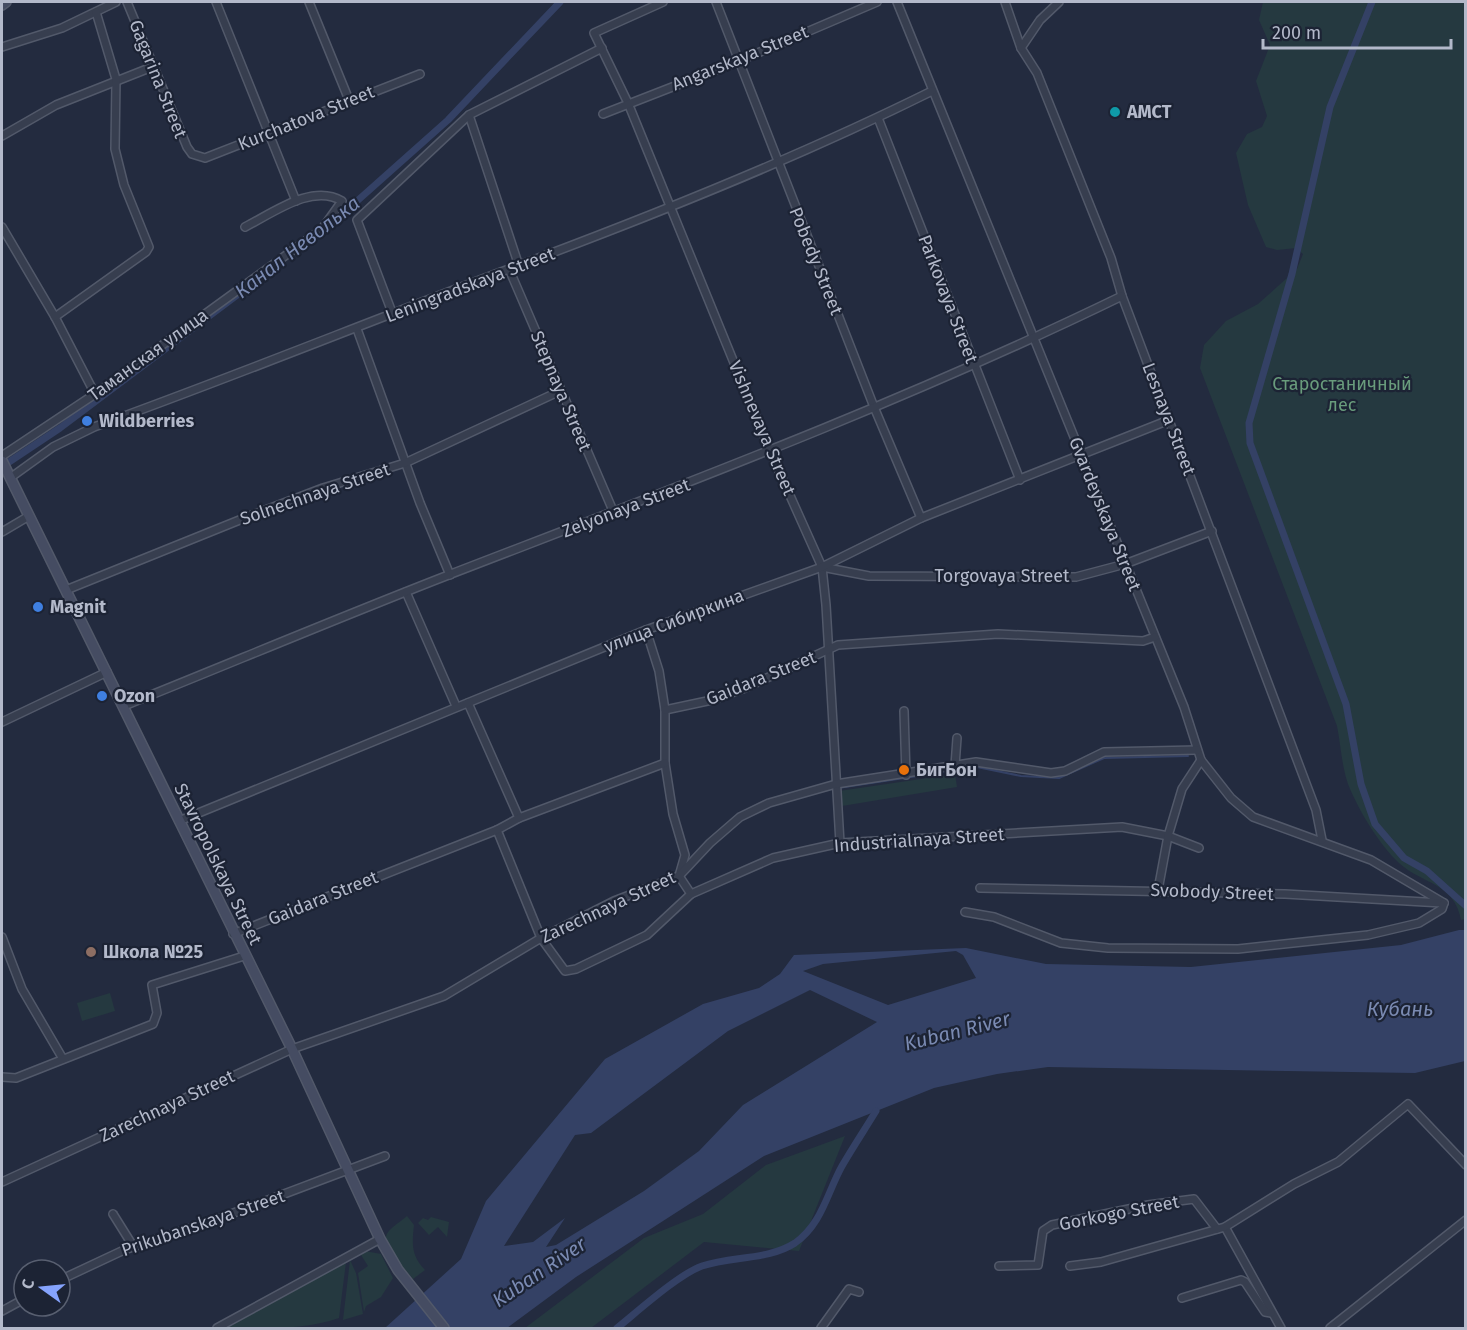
<svg xmlns="http://www.w3.org/2000/svg" width="1467" height="1330" viewBox="0 0 1467 1330" font-family="'Fira Sans',sans-serif">
	<rect width="100%" height="100%" fill="#232b3f"/>
	<!-- green -->
	<g fill="#253940">
		<path d="M1263 2H1465V919L1461 920C1454 882 1423 885 1399 863 1379 844 1361 814 1350 789 1342 771 1341 746 1337 726L1200 368 1204 345 1226 321 1258 304 1297 269 1303 254 1296 248 1277 250 1266 247 1248 205 1236 153 1247 134 1262 127 1267 116 1256 81 1270 45 1259 20Z"/>
		<path d="M955 774 957 787 842 806 839 791Z"/>
		<path d="M110 993 115 1011 82 1021 77 1003Z"/>
		<path d="M845 1136 799 1251 704 1242 591 1328H525L644 1238 703 1214 766 1165Z"/>
		<path d="M407 1216 414 1225C412 1244 411 1256 425 1270L413 1279C405 1269 385 1250 386 1237 387 1229 402 1221 407 1216Z"/>
		<path d="M431 1217 449 1222 447 1237 438 1227 429 1235 418 1223 423 1218 428 1220Z"/>
		<path d="M365 1251 381 1254 393 1278 381 1297 366 1306 364 1312 358 1273 368 1266 361 1255Z"/>
		<path d="M350 1260 356 1273 363 1314 343 1320Z"/>
		<path d="M346 1262 339 1318C305 1330 261 1329 224 1328Z"/>
	</g>
	<!-- water -->
	<path fill="#344165" fill-rule="evenodd" d="M1459 930H1465V1061L1415 1073 1048 1067 997 1074 934 1088 764 1156 576 1277 507 1328H385L461 1259 486 1201 605 1059 703 1004 759 988 780 974 794 955 966 948 1046 964 1191 967 1401 945ZM956 951 963 955 976 978 888 1005 803 971 823 964ZM810 990 877 1022 743 1105 699 1151 644 1191 556 1245 546 1247 565 1218 533 1242 504 1246 575 1135 591 1133 728 1031Z"/>
	<g fill="none" stroke-linecap="round" stroke-linejoin="round">
		<!-- stream -->
		<path stroke="#344165" stroke-width="2" d="M838 788 977 767 1021 776 1059 778 1104 758 1188 756"/>
		<!-- canal -->
		<g stroke="#344165" stroke-width="7">
			<path d="M1372 2 1330 107 1292 274 1249 423 1250 443 1346 704 1361 784 1375 824 1404 858 1427 871 1466 906"/>
			<path d="M320 234 448 120 560 2"/>
			<path d="M9 462 60 428 265 274"/>
			<path d="M617 1328C637 1312 679 1274 702 1266 732 1256 769 1260 795 1243 822 1224 827 1193 842 1166 853 1147 865 1129 876 1111"/>
		</g>
		<!-- street casing -->
		<g stroke="#52596a" stroke-width="10">
			<g id="street">
				<path d="M127 2 187 147 192 154 205 158 420 74"/>
				<path d="M216 2 296 201"/>
				<path d="M309 2 349 100"/>
				<path d="M663 2 594 33 628 103 770 451 822 567 826 605 840 843"/>
				<path d="M716 2 874 407 921 518"/>
				<path d="M897 2 1184 707 1201 760 1231 798 1253 817 1371 860 1444 903"/>
				<path d="M1005 2 1021 48 1037 73 1111 258 1122 296 1316 810 1322 840"/>
				<path d="M2 47 62 28 116 2"/>
				<path d="M1021 48 1040 20 1059 2"/>
				<path d="M603 114 739 61 877 2"/>
				<path d="M469 115 519 266"/>
				<path d="M878 118 1020 480"/>
				<path d="M2 136 56 105 152 67"/>
				<path d="M2 227 55 317 95 394"/>
				<path d="M509 269 614 513"/>
				<path d="M393 315 357 220 469 115 602 48"/>
				<path d="M55 317 146 252 149 247 124 185 115 149 116 79 96 12"/>
				<path d="M357 329 420 503 450 575"/>
				<path d="M2 456 95 394 322 229 342 201C312 183 273 213 245 227"/>
				<path d="M10 478 53 447 94 427C233 377 370 321 509 269 652 216 795 159 932 91"/>
				<path d="M2 532 29 516"/>
				<path d="M822 567 869 576 1076 577 1125 564 1212 531"/>
				<path d="M66 590 247 517 323 488 405 463 560 391"/>
				<path d="M406 592 456 706"/>
				<path d="M646 630 659 671 665 710V763L673 814 685 855 679 876 691 894"/>
				<path d="M468 703 519 818"/>
				<path d="M124 706C231 663 338 618 446 576 674 488 902 403 1122 296"/>
				<path d="M665 710 712 700 745 688 838 645 998 634 1143 641 1155 637"/>
				<path d="M904 711 906 775"/>
				<path d="M2 722 107 672"/>
				<path d="M955 766 957 738"/>
				<path d="M179 821 646 630 822 567 921 518 1169 420"/>
				<path d="M497 830 541 938 565 971 576 969 647 935 691 894 773 858 840 843 1122 827 1168 836 1199 848"/>
				<path d="M980 888 1285 894 1442 903"/>
				<path d="M1158 890 1168 836 1182 789 1201 760"/>
				<path d="M965 912 994 917 1061 943 1108 948 1238 949 1368 935 1419 923 1442 909 1444 903"/>
				<path d="M233 934 497 830 519 818 665 763"/>
				<path d="M2 937 22 989 63 1059"/>
				<path d="M2 1077 16 1078 153 1024 157 1013 152 985 244 956"/>
				<path d="M2 1182 292 1049 444 996 541 938 614 901 679 876 710 843 740 817 769 803 836 784 976 762 1051 773 1065 771 1104 752 1197 750"/>
				<path d="M113 1214 133 1246"/>
				<path d="M1225 1227 1281 1328"/>
				<path d="M999 1266 1038 1265 1043 1231 1052 1225 1148 1205 1194 1199 1217 1229"/>
				<path d="M1070 1266 1101 1262 1225 1227 1294 1184 1338 1162 1408 1104 1466 1165"/>
				<path d="M60 1280 124 1250 215 1220 385 1156"/>
				<path d="M1182 1298 1241 1280 1245 1282 1265 1312 1271 1313"/>
				<path d="M2 1311 24 1299"/>
				<path d="M217 1328 380 1239"/>
				<path d="M821 1328 849 1289 859 1292"/>
				<path d="M1330 1328 1466 1220"/>
			</g>
		</g>
		<!-- secondary casing -->
		<g stroke="#52596a" stroke-width="12">
			<g id="secondary">
				<path d="M2 5 6 2"/>
				<path d="M2 461 292 1049 380 1239 398 1270 444 1328"/>
			</g>
		</g>
		<!-- street -->
		<use href="#street" stroke="#373e4f" stroke-width="7"/>
		<!-- secondary -->
		<use href="#secondary" stroke="#454c62" stroke-width="9"/>
	</g>
	<!-- markers -->
	<circle fill="#0f9aa8" stroke="#1c2334" stroke-width="2" cx="1115" cy="112" r="6"/>
	<g fill="#3f7fe0" stroke="#1c2334" stroke-width="2">
		<circle cx="87" cy="421" r="6"/>
		<circle cx="38" cy="607" r="6"/>
		<circle cx="102" cy="696" r="6"/>
	</g>
	<circle fill="#e8710a" stroke="#1c2334" stroke-width="2" cx="904" cy="770" r="6"/>
	<circle fill="#8d6e63" stroke="#1c2334" stroke-width="2" cx="91" cy="952" r="6"/>
	<g text-anchor="middle" stroke-width="4.5" stroke-linejoin="round" paint-order="stroke">
		<!-- street labels -->
		<g font-size="18" fill="#b3b9ca" stroke="#1c2334">
			<text transform="translate(740 58) rotate(-22)" y="6">Angarskaya Street</text>
			<text transform="translate(158 79) rotate(68)" y="6">Gagarina Street</text>
			<text transform="translate(306 118) rotate(-22)" y="6">Kurchatova Street</text>
			<text transform="translate(816 261) rotate(68)" y="6">Pobedy Street</text>
			<text transform="translate(470 285) rotate(-21)" y="6">Leningradskaya Street</text>
			<text transform="translate(948 299) rotate(69)" y="6">Parkovaya Street</text>
			<text transform="translate(148 355) rotate(-36)" y="6">Таманская улица</text>
			<text transform="translate(561 391) rotate(67)" y="6">Stepnaya Street</text>
			<text transform="translate(1169 419) rotate(69)" y="6">Lesnaya Street</text>
			<text transform="translate(762 428) rotate(67)" y="6">Vishnevaya Street</text>
			<text transform="translate(315 494) rotate(-19)" y="6">Solnechnaya Street</text>
			<text transform="translate(626 508) rotate(-21)" y="6">Zelyonaya Street</text>
			<text transform="translate(1105 514) rotate(68)" y="6">Gvardeyskaya Street</text>
			<text x="1002" y="582">Torgovaya Street</text>
			<text transform="translate(674 621) rotate(-21)" y="6">улица Сибиркина</text>
			<text transform="translate(761 678) rotate(-22)" y="6">Gaidara Street</text>
			<text transform="translate(919 840) rotate(-4)" y="6">Industrialnaya Street</text>
			<text transform="translate(218 864) rotate(64)" y="6">Stavropolskaya Street</text>
			<text transform="translate(1212 892) rotate(2)" y="6">Svobody Street</text>
			<text transform="translate(323 898) rotate(-22)" y="6">Gaidara Street</text>
			<text transform="translate(608 907) rotate(-25)" y="6">Zarechnaya Street</text>
			<text transform="translate(167 1106) rotate(-25)" y="6">Zarechnaya Street</text>
			<text transform="translate(1119 1213) rotate(-11)" y="6">Gorkogo Street</text>
			<text transform="translate(203 1223) rotate(-19)" y="6">Prikubanskaya Street</text>
		</g>
		<!-- poi labels -->
		<g font-size="18" font-weight="bold" fill="#b3b9ca" stroke="#1c2334" text-anchor="start">
			<text x="1127" y="118">АМСТ</text>
			<text x="99" y="427">Wildberries</text>
			<text x="50" y="613">Magnit</text>
			<text x="114" y="702">Ozon</text>
			<text x="916" y="776">БигБон</text>
			<text x="103" y="958">Школа №25</text>
		</g>
		<!-- park labels -->
		<g font-size="18" fill="#699c7c" stroke="#1c2334">
			<text x="1342" y="390">Старостаничный<tspan x="1342" dy="21">лес</tspan></text>
		</g>
		<!-- water labels -->
		<g font-size="20" font-style="italic" fill="#7a8ab2" stroke="#1c2334">
			<text transform="translate(297 247) rotate(-38)" y="7">Канал Неволька</text>
			<text x="1400" y="1016">Кубань</text>
			<text transform="translate(957 1031) rotate(-14)" y="7">Kuban River</text>
			<text transform="translate(539 1272) rotate(-34)" y="7">Kuban River</text>
		</g>
	</g>
	<!-- border -->
	<rect width="1467" height="1330" fill="none" stroke="#b3b9ca" stroke-width="6"/>
	<!-- north arrow -->
	<g transform="translate(42 1288) rotate(285)"><circle r="28" fill="#1c2334" stroke="#585f70" stroke-width="1.5"/>
	<path d="M0-4.5L10 22L0 15L-10 22Z" fill="#85a3fd"/>
	<text y="-9" font-size="16" font-weight="bold" text-anchor="middle" fill="#b3b9ca">С</text>
	</g>
	<!-- scale -->
	<path d="M1263 39v9h188v-9" fill="none" stroke="#b3b9ca" stroke-width="3"/>
	<text x="1272" y="39" font-size="18" fill="#b3b9ca" stroke="#1c2334" stroke-width="4.5" paint-order="stroke">200 m</text>
</svg>
